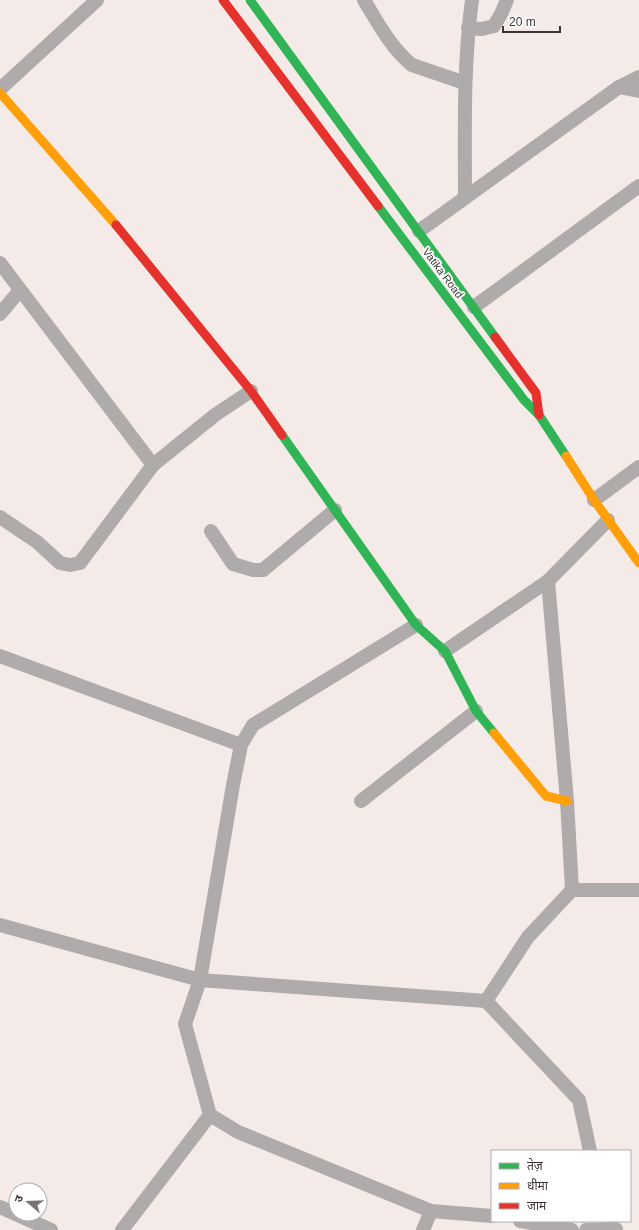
<svg xmlns="http://www.w3.org/2000/svg" width="639" height="1230" viewBox="0 0 639 1230" font-family="Helvetica,'Noto Sans Devanagari',sans-serif">
	<rect width="100%" height="100%" fill="#f4ebe8"/>
	<g fill="none" stroke-linecap="round" stroke-linejoin="round">
		<!-- street -->
		<g stroke="#aeabaa" stroke-width="14">
			<path d="M364 0C378 23 391 48 412 65L465 83"/>
			<path d="M468 28 482 29 494 26 501 14 507 0"/>
			<path d="M619 87 639 77"/>
			<path d="M0 89 97 0"/>
			<path d="M465 198C465 132 463 66 472 0"/>
			<path d="M419 231 619 87 639 91"/>
			<path d="M0 263 153 465"/>
			<path d="M474 307 639 186"/>
			<path d="M0 314 20 290"/>
			<path d="M594 500 639 467"/>
			<path d="M0 517 37 542 60 563 70 565 80 563 153 465 215 415 251 391"/>
			<path d="M211 531 233 564 253 570H263L335 510"/>
			<path d="M548 581 567 801 572 890"/>
			<path d="M416 625 253 725 241 745 233 785 200 980 185 1024 210 1115 238 1132 431 1211 492 1216"/>
			<path d="M445 651 548 581 608 520"/>
			<path d="M0 656 241 745"/>
			<path d="M361 801 476 711"/>
			<path d="M0 925 200 980 486 1001 528 937 572 890H639"/>
			<path d="M486 1001 579 1100 590 1151"/>
			<path d="M0 1207 51 1230"/>
			<path d="M520 1221 572 1230"/>
			<path d="M122 1230 210 1115"/>
			<path d="M423 1230 431 1211"/>
			<path d="M586 1230 616 1229"/>
		</g>
		<!-- fast -->
		<g stroke="#30b455" stroke-width="9">
			<path d="M250 0 495 337"/>
			<path d="M378 206 524 400 539 415 566 456"/>
			<path d="M282 435 416 625 445 651 476 711 494 733"/>
		</g>
		<!-- slow -->
		<g stroke="#ff9f0a" stroke-width="9">
			<path d="M0 93 116 225"/>
			<path d="M566 456 594 500 639 563"/>
			<path d="M494 733 546 796 567 801"/>
		</g>
		<!-- jam -->
		<g stroke="#e5322d" stroke-width="9">
			<path d="M223 0 378 206"/>
			<path d="M116 225 251 391 282 435"/>
			<path d="M495 337 536 393 539 415"/>
		</g>
	</g>
	<g text-anchor="middle" stroke-width="3.5" stroke-linejoin="round" paint-order="stroke">
		<!-- street labels -->
		<g font-size="11" fill="#393331" stroke="#fff">
			<text transform="translate(443 273) rotate(53)" y="4">Vatika Road</text>
		</g>
	</g>
	<!-- legend -->
	<rect x="491" y="1150" width="140" height="72" fill="#ffffff" stroke="#b0adad"/>
	<rect x="499" y="1163" width="20" height="6" fill="#30b455" stroke="#b0adad"/>
	<text x="527" y="1170" font-size="12" fill="#393331">तेज़</text>
	<rect x="499" y="1183" width="20" height="6" fill="#ff9f0a" stroke="#b0adad"/>
	<text x="527" y="1190" font-size="12" fill="#393331">धीमा</text>
	<rect x="499" y="1203" width="20" height="6" fill="#e5322d" stroke="#b0adad"/>
	<text x="527" y="1210" font-size="12" fill="#393331">जाम</text>
	<!-- north arrow -->
	<g transform="translate(28 1202) rotate(289)"><circle r="19" fill="#ffffff" stroke="#b0adad"/>
	<path d="M0-3L7 15L0 10L-7 15Z" fill="#7a7371"/>
	<text y="-6" font-size="11" font-weight="bold" text-anchor="middle" fill="#393331">उ</text>
	</g>
	<!-- scale -->
	<path d="M503 26v6h57v-6" fill="none" stroke="#393331" stroke-width="2"/>
	<text x="509" y="26" font-size="12" fill="#393331" stroke="#ffffff" stroke-width="3" paint-order="stroke">20 m</text>
</svg>
